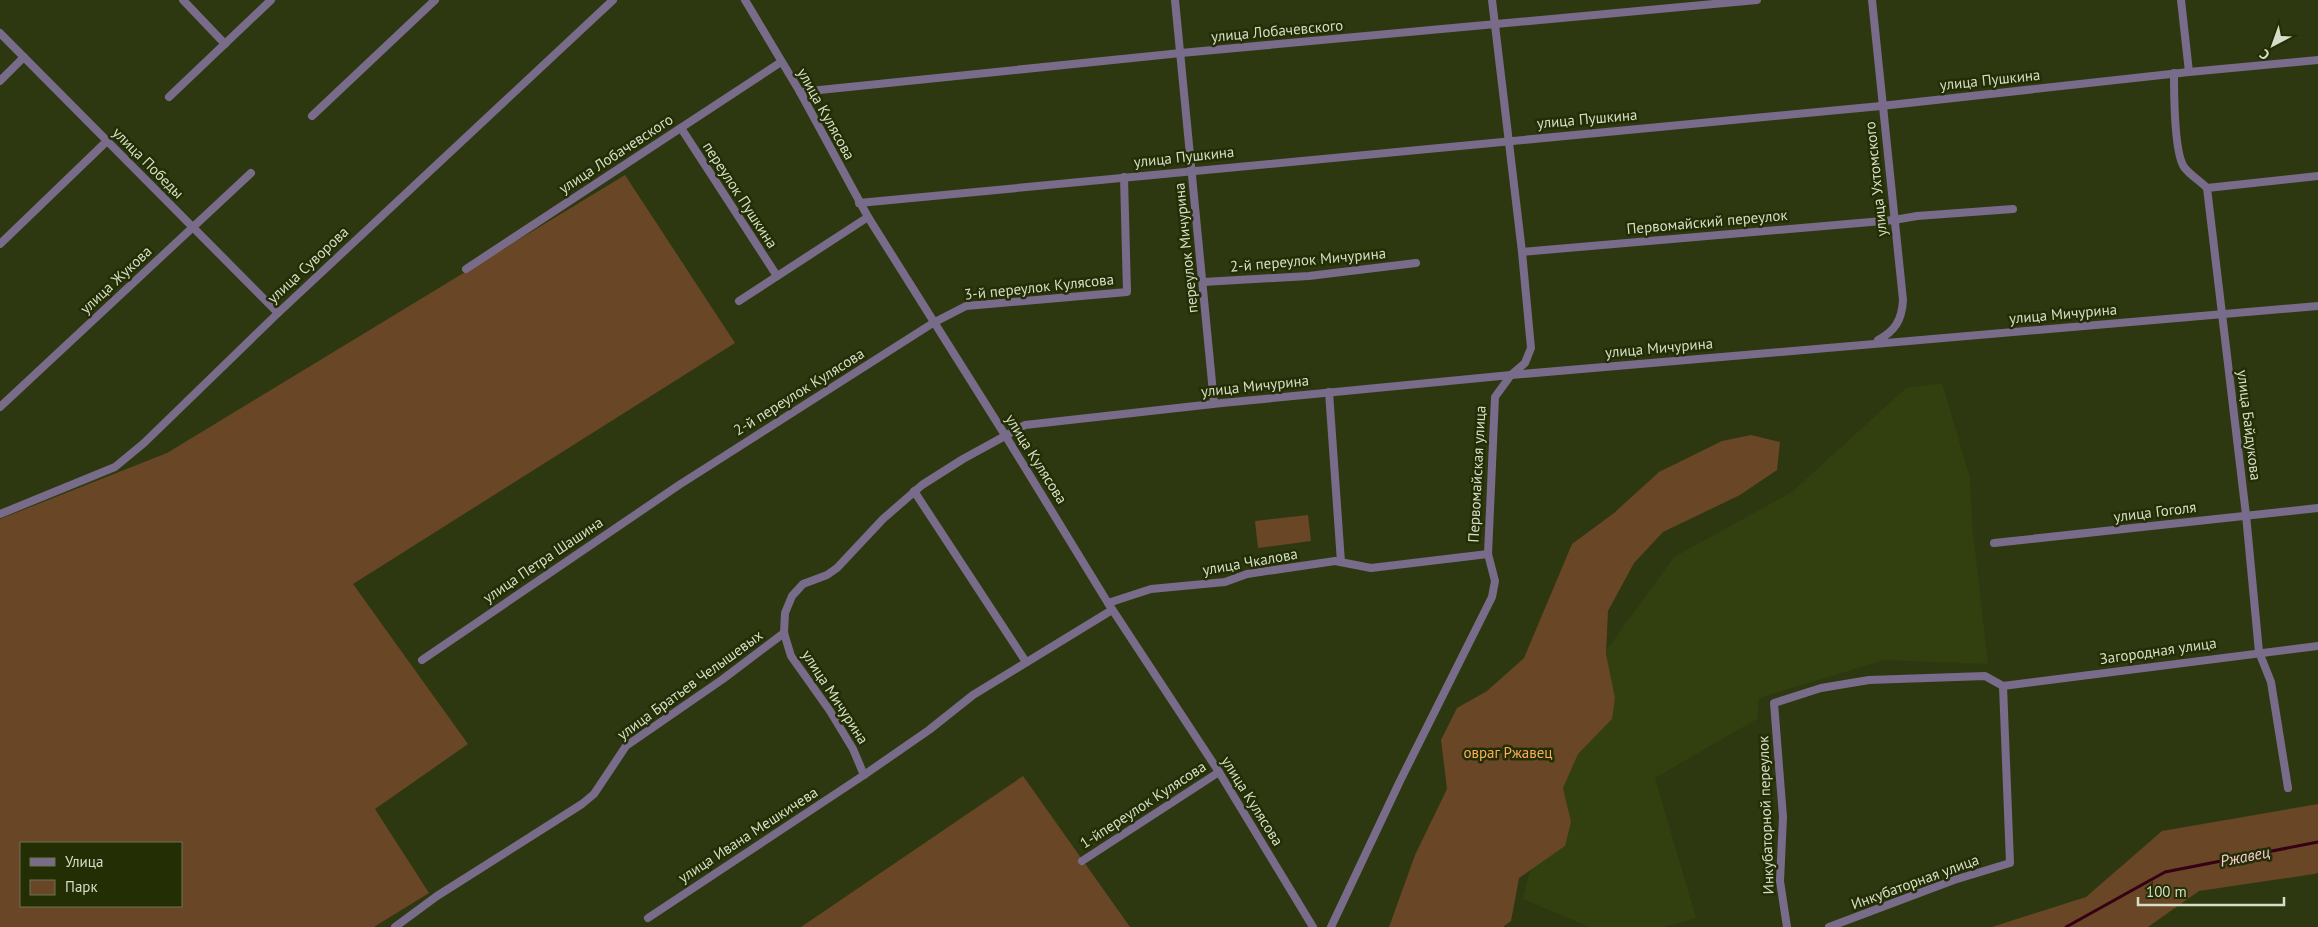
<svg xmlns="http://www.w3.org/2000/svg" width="2318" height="927" viewBox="0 0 2318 927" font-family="'PT Sans',sans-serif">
	<rect width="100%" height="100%" fill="#2d3811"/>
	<!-- built -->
	<path fill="#323f0f" d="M1942 383 1970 478 1972 524 1988 664 1884 660 1759 698 1757 719 1655 778 1696 918 1665 927H1589L1523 899 1551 785 1603 655 1674 557 1792 492 1906 388Z"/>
	<!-- green -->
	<g fill="#694625" fill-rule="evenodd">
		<path d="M625 175 735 343 353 584 468 744 375 809 429 893 374 927H0V519L167 453ZM21 843H181V906H21Z"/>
		<path d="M1751 435 1780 442 1777 470 1740 495 1663 532 1634 563 1608 611 1606 654 1615 698 1612 719 1578 754 1563 788 1571 822 1565 846 1519 878 1511 921 1503 927H1389L1415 855 1447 789 1441 740 1457 708 1487 691 1524 658 1572 544 1614 513 1659 472 1722 441Z"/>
		<path d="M1308 515 1311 541 1258 548 1255 521Z"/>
		<path d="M1023 776 1130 927H801Z"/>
		<path d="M2318 804V873L2314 874 2199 891 2148 927H1992L2086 897 2162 831Z"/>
	</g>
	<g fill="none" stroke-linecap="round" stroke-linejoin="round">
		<!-- stream -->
		<path stroke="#360116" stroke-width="3" d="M2066 927 2165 872 2318 842"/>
		<!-- minor -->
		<g stroke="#786c8a" stroke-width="8">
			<path d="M183 0 225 44"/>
			<path d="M745 0 800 92 868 217 1005 435 1108 603 1219 772 1313 927"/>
			<path d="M1175 0 1214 403"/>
			<path d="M1872 0 1903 300C1902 320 1895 331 1878 340"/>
			<path d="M2181 0 2189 72"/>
			<path d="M0 33 278 313"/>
			<path d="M2174 73C2174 93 2174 152 2184 167 2190 175 2200 181 2207 188L2246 515 2259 652 2271 682 2288 788"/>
			<path d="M0 81 24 57"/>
			<path d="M800 92 1181 53 1757 0"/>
			<path d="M169 97 271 0"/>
			<path d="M312 116 435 0"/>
			<path d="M681 128 777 276"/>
			<path d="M2207 188 2318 176"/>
			<path d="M859 203 1881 106 2189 72 2318 60"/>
			<path d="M0 244 107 141"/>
			<path d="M1522 252 1894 220 1917 216 2013 209"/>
			<path d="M466 269 781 62"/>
			<path d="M1203 282 1309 276 1416 263"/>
			<path d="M739 301 868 217"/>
			<path d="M1329 392 1341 562"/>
			<path d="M0 407 251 173"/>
			<path d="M914 491 1026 662"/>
			<path d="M0 514 115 467 144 443 278 313 613 0"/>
			<path d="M1994 543 2318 508"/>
			<path d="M1108 603 1151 589 1225 582 1247 574 1335 561 1371 568 1488 554"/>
			<path d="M422 660 679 485 933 323 966 306 1127 292 1124 177"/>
			<path d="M864 775 853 749 830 711 791 656 784 633 785 613 792 596 803 584 827 575 837 568 883 519 922 485 963 459 1025 425 1222 403 1511 375 2318 306"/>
			<path d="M1082 861 1219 772"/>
			<path d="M648 918 864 775 929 730 973 695 1112 610"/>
			<path d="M395 927 437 896 582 804 594 794 626 746 723 679 784 633"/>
			<path d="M1331 927 1400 781 1492 597 1495 581 1488 554 1495 397 1511 375 1525 363 1531 348 1522 252 1492 0"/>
			<path d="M1787 927 1780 881 1783 817 1774 703 1821 688 1869 680 1985 676 2003 686 2318 646"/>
			<path d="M1829 927 1954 880 2010 863 2003 686"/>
		</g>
	</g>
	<g text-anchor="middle" stroke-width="5" stroke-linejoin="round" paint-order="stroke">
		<!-- street labels -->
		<g font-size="15" fill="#d6dec8" stroke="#232e05">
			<text transform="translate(1277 31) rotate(-5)" y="5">улица Лобачевского</text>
			<text transform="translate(1990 80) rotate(-6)" y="5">улица Пушкина</text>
			<text transform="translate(826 114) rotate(61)" y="5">улица Кулясова</text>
			<text transform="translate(1587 119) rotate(-5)" y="5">улица Пушкина</text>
			<text transform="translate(616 154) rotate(-33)" y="5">улица Лобачевского</text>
			<text transform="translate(1184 157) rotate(-6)" y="5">улица Пушкина</text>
			<text transform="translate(148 163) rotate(45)" y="5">улица Победы</text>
			<text transform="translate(1876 179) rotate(-96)" y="5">улица Ухтомского</text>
			<text transform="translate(740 195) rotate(57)" y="5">переулок Пушкина</text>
			<text transform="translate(1707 222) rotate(-5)" y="5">Первомайский переулок</text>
			<text transform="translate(1186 248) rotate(-96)" y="5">переулок Мичурина</text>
			<text transform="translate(1308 260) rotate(-5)" y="5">2-й переулок Мичурина</text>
			<text transform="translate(308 265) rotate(-43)" y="5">улица Суворова</text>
			<text transform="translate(116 280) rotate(-43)" y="5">улица Жукова</text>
			<text transform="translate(1039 287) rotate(-6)" y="5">3-й переулок Кулясова</text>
			<text transform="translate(2063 314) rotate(-5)" y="5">улица Мичурина</text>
			<text transform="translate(1659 348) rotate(-5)" y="5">улица Мичурина</text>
			<text transform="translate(1255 386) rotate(-6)" y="5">улица Мичурина</text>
			<text transform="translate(799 392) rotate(-32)" y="5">2-й переулок Кулясова</text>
			<text transform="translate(2249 425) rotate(83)" y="5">улица Байдукова</text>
			<text transform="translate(1036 459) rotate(58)" y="5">улица Кулясова</text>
			<text transform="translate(1477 474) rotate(-87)" y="5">Первомайская улица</text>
			<text transform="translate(2155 512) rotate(-7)" y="5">улица Гоголя</text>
			<text transform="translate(543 560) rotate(-34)" y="5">улица Петра Шашина</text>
			<text transform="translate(1250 562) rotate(-10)" y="5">улица Чкалова</text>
			<text transform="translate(2158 651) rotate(-8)" y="5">Загородная улица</text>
			<text transform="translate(690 685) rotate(-36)" y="5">улица Братьев Челышевых</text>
			<text transform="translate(835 697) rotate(57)" y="5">улица Мичурина</text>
			<text transform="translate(1252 801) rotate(58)" y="5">улица Кулясова</text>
			<text transform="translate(1143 805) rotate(-33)" y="5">1-йпереулок Кулясова</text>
			<text transform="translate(1766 815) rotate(-92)" y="5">Инкубаторной переулок</text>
			<text transform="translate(748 835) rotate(-33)" y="5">улица Ивана Мешкичева</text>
			<text transform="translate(1915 882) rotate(-20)" y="5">Инкубаторная улица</text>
		</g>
		<!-- park labels -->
		<g font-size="15" fill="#fdac5b" stroke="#232e05">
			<text x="1508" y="758">овраг Ржавец</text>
		</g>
		<!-- water labels -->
		<g font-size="16" font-style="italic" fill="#f8c9d4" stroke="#232e05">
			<text transform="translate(2245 856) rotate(-11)" y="6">Ржавец</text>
		</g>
	</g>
	<!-- legend -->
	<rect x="20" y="842" width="162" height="65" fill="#232e05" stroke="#6b7453"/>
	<rect x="30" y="858" width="25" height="8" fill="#786c8a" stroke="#6b7453"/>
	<text x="65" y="867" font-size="15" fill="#d6dec8">Улица</text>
	<rect x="30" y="880" width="25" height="15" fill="#694625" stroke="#6b7453"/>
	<text x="65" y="892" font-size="15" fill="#d6dec8">Парк</text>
	<!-- north arrow -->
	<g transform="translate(2273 45) rotate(221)" stroke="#232e05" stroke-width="4" paint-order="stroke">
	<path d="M0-4L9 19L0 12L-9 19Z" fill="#d6dec8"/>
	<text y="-8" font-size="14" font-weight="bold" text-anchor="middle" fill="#d6dec8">С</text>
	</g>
	<!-- scale -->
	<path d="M2138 897v8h146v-8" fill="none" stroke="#d6dec8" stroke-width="2.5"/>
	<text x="2146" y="897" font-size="15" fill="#d6dec8" stroke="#232e05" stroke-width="4" paint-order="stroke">100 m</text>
</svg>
